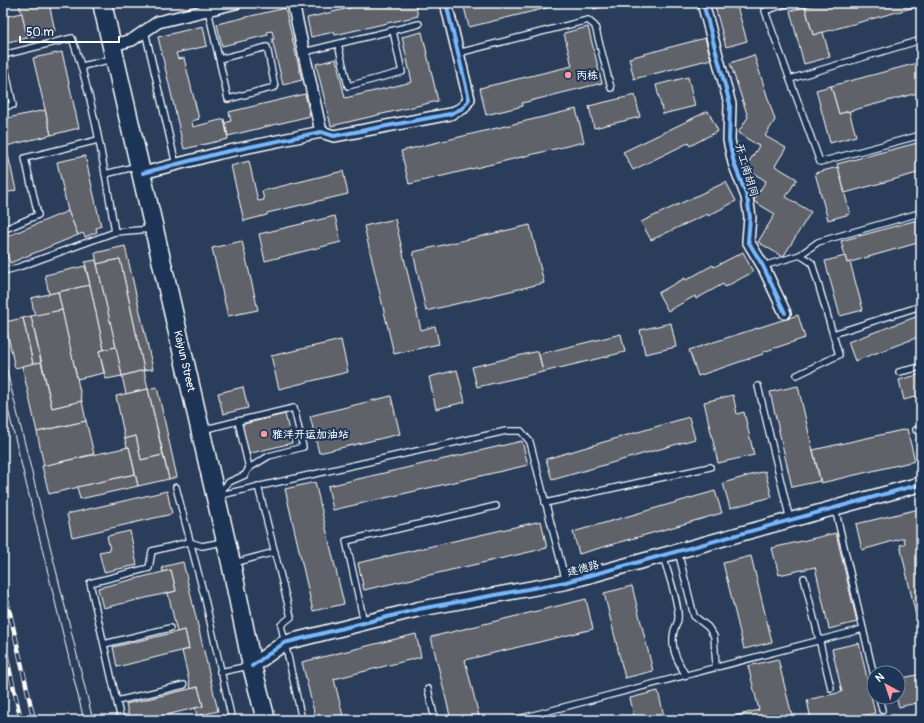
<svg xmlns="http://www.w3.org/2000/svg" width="924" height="723" viewBox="0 0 924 723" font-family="Pangolin,'LXGW WenKai TC',sans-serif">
	<rect width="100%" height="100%" fill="#2a3e5b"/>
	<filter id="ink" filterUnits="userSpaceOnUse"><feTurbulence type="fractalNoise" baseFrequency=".025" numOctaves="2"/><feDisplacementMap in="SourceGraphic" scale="8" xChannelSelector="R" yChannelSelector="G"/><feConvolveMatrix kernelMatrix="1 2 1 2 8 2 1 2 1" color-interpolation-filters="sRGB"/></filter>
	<g filter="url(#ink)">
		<!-- building -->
		<g fill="#60626a" stroke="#fff">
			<path d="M19 3H49L55 31 27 38Z"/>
			<path d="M371 3H415L418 16 335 35 334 32 311 37 307 18Z"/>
			<path d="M463 3H567L469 27Z"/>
			<path d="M592 3H617L594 9Z"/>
			<path d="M714 3H736L747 41 726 47Z"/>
			<path d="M739 3H756L741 8Z"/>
			<path d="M820 3H918L919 6 813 35 805 7Z"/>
			<path d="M805 7 813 35 823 32 830 57 804 64 790 11Z"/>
			<path d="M285 8 302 80 283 85 272 39H274L272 31 267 32 268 35 222 46 217 24Z"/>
			<path d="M22 13 27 38 3 43V17Z"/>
			<path d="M203 26 207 46 176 53 178 59 184 58 199 119 192 121 193 127 224 119 228 139 184 149 158 37Z"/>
			<path d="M588 27 602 83 522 103 523 106 486 115 480 88 572 66 564 33Z"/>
			<path d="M422 32 438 101 331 126 316 64 336 59 345 98 412 82 402 37Z"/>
			<path d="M705 38 711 59 634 79 629 58Z"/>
			<path d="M62 52 79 128 51 135 33 58Z"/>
			<path d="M754 55 775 120 765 136 786 148 775 166 797 179 786 197 811 212 783 257 758 242 775 214 753 201 766 181 745 168 759 146 738 133 748 117 730 63Z"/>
			<path d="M921 62V92L839 114 831 86Z"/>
			<path d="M688 77 695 106 663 114 656 85Z"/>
			<path d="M831 86 839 114 849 111 856 136 830 143 816 90Z"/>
			<path d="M305 94 310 116 228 136 225 123 231 121 229 112Z"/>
			<path d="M635 95 640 117 594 128 589 106Z"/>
			<path d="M576 109 584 142 409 184 401 151Z"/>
			<path d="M45 110 51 135 6 146 16 190 3 194V119Z"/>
			<path d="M708 111 718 131 690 146 688 143 633 170 623 152Z"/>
			<path d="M921 142V172L845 193 837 164Z"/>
			<path d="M85 156 101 226 96 228 97 232 85 237 83 233 78 235 68 211 57 162Z"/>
			<path d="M249 161 258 201 264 200 262 191 343 171 348 194 267 213V215L244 221 231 166Z"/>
			<path d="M838 167 850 214 828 220 815 173Z"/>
			<path d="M726 182 736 201 708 216 707 214 651 240 641 222Z"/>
			<path d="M68 211 78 235 10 263 3 246V238Z"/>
			<path d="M335 216 341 242 265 261 259 234Z"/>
			<path d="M395 219 421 330 435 326 439 344 394 354 364 226Z"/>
			<path d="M921 219V242L847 263 841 241Z"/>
			<path d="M530 225 544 283 426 311 413 252Z"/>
			<path d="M242 241 258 310 228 316 212 248Z"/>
			<path d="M125 246 153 369 144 370 120 259 97 264 95 253Z"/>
			<path d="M743 252 753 272 725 287 723 284 696 299 695 296 668 311 658 293 685 278 686 280 713 265 714 267Z"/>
			<path d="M845 256 847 263 850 262 863 310 840 316 825 261Z"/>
			<path d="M120 259 144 370 122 376 97 264Z"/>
			<path d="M96 260 116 347 104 350 85 262Z"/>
			<path d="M85 266 90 285 49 294 45 275Z"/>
			<path d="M90 285 104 350 99 351 104 373 77 379 58 292Z"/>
			<path d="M58 292 62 310 35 316 31 298Z"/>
			<path d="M62 310 82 401 52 408 31 316Z"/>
			<path d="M798 315 805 338 763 352V354L698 376 689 350Z"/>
			<path d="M921 315V336L855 361 848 342Z"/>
			<path d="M31 316 41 362 33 364 23 318Z"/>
			<path d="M23 318 33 364 15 368 5 322Z"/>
			<path d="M671 323 676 347 645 354 640 330Z"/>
			<path d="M621 334 625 352 543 372 539 354Z"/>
			<path d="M341 340 348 372 279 389 271 356Z"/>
			<path d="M116 347 122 376 106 379 99 351Z"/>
			<path d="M538 351 543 372 477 387 472 367Z"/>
			<path d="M41 362 52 408 82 401 86 421 37 432 22 366Z"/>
			<path d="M144 370 148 389 126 394 122 376Z"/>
			<path d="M457 370 465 402 436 409 429 377Z"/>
			<path d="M921 374V395L904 400 899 380Z"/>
			<path d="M798 386 820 481 792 487 770 392Z"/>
			<path d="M157 387 177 477 169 479 148 389Z"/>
			<path d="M243 387 248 408 223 414 218 393Z"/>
			<path d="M148 389 163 455 141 460 136 436 125 439 116 396Z"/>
			<path d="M733 395 737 414 744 412 754 455 718 463 704 402Z"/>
			<path d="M391 396 400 434 319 453 310 416Z"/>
			<path d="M285 414 292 443 243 455 236 426Z"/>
			<path d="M689 417 695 439 552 480 546 459Z"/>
			<path d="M86 421 94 454 44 466 37 432Z"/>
			<path d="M907 429 915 461 821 483 813 450Z"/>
			<path d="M136 436 141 460 163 455 169 479 138 486 129 447H127L125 439Z"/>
			<path d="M522 441 528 465 333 510 328 486Z"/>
			<path d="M129 447 135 474 49 494 42 466Z"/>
			<path d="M765 471 772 497 730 508 723 483Z"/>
			<path d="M135 474 138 486 80 499 77 487Z"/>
			<path d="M315 482 344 604 313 611 285 489Z"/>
			<path d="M167 491 172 514 72 537 67 514Z"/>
			<path d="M715 491 722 513 579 554 573 532Z"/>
			<path d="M919 509 921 518V638L900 545 905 544 904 538 862 550 856 524Z"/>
			<path d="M541 521 547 548 364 590 358 563Z"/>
			<path d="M130 531 137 565 104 572 99 552 110 550 107 536Z"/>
			<path d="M836 533 857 622 829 629 815 567 779 575 772 548Z"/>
			<path d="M751 556 772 642 744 649 723 563Z"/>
			<path d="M183 562 218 711 197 716 195 708 203 706 198 687 191 689 182 651 189 649 185 630 177 632 168 593 176 591 171 570 163 572 162 567Z"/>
			<path d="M171 570 176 591 103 608 98 588Z"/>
			<path d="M632 586 653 671 625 678 604 593Z"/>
			<path d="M586 599 593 629 465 660 480 720H451L431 637Z"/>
			<path d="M185 630 189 649 117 667 113 647Z"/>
			<path d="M416 634 421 657 334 679 344 720H316L302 662Z"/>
			<path d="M859 643 875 713 845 720H811L807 700 842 692 832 649Z"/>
			<path d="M778 659 793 720H719L759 710 748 666Z"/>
			<path d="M921 674V702L899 707 896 697H898V679Z"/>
			<path d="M198 687 203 706 146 720H130L126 704Z"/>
			<path d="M658 691 665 720H635L630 698Z"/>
		</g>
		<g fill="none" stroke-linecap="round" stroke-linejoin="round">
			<!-- service casing -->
			<g stroke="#fff" stroke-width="8">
				<g id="service">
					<path d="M789 3 765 11 820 162 921 135"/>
					<path d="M208 10 228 99 275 87 267 47 219 59"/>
					<path d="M145 31 176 165"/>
					<path d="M338 44 348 86 402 72 393 31"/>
					<path d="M304 52 419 24"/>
					<path d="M458 53 588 20 595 26 611 88"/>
					<path d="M3 55 72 38C94 100 104 167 115 232L152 229"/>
					<path d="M3 57 13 105 3 107"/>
					<path d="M82 66 113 59"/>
					<path d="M790 79 921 40"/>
					<path d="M105 174 130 168 138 171"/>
					<path d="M3 230 38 215 25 158 98 140"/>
					<path d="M800 255 818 242 916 214"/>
					<path d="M763 266 800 255 812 263 839 355 797 375"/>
					<path d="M3 268 8 270 19 267 115 232"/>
					<path d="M833 334 921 306"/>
					<path d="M899 372 921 367"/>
					<path d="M758 386 790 520"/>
					<path d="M238 421 294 408 303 447 269 456 249 468"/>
					<path d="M202 430 238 421 249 468 245 475 229 482 216 496 506 431H521L530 442 566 582"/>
					<path d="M916 430 921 429"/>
					<path d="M258 486 291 617 281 625 302 720"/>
					<path d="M176 487 205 599 232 720"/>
					<path d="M545 503 710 467"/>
					<path d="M835 508 874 676"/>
					<path d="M678 551 694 616 708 627 714 636 716 666"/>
					<path d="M663 556C667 570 680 606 678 619 678 623 675 627 674 631 670 648 677 660 685 674"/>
					<path d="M234 563 275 552"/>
					<path d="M804 578 831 688"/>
					<path d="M364 622 346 541 496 506"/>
					<path d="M104 644 170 628"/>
					<path d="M220 672 249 666"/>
					<path d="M428 689 435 720"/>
					<path d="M879 697 882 710"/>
					<path d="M117 701 184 685"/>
					<path d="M121 720 90 583 149 568 152 551 189 542 202 546 223 542"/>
					<path d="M514 720 863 629"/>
				</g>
			</g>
			<!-- minor casing -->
			<g stroke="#fff" stroke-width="14">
				<g id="minor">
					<path d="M293 3 321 132"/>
					<path d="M703 3 730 104 729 140 734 163 747 197 750 217 748 241 763 266 785 313"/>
					<path d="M113 45 132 40 158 22 236 3"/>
					<path d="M143 173 220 153 321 132 334 136 450 114 463 108 469 99 446 3"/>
				</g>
			</g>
			<!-- tertiary casing -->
			<g stroke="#fff" stroke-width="17">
				<path id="tertiary" d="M252 666 284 643 419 609 566 582 921 484"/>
			</g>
			<!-- primary casing -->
			<g stroke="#fff" stroke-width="21">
				<path id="primary" d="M102 3 231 563 252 666 266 720"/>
			</g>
			<!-- service -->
			<use href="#service" stroke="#1d3557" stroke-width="5.5"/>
			<!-- minor -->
			<use href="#minor" stroke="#1d3557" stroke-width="11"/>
			<!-- tertiary -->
			<use href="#tertiary" stroke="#1d3557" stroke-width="14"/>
			<!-- primary -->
			<use href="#primary" stroke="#1d3557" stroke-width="18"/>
			<!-- tram -->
			<g stroke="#fff" stroke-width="1">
				<path d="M3 355 93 720"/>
				<path d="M3 389 84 720"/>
			</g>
			<!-- rail casing -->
			<g stroke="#fff" stroke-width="4.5">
				<g id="rail">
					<path d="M3 582 34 720"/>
					<path d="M3 641 21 720"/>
				</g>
			</g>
			<!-- rail -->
			<use href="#rail" stroke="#1d3557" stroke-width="3" stroke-dasharray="9" stroke-linecap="butt"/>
			<!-- cycleway casing -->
			<g stroke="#1d3557" stroke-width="6">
				<g id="cycleway">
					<path d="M703 3 730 104 729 140 734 163 747 197 750 217 748 241 763 266 785 313"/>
					<path d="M143 173 220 153 321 132 334 136 450 114 463 108 469 99 446 3"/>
					<path d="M252 666 284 643 419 609 566 582 921 484"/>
				</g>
			</g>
			<!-- cycleway -->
			<use href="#cycleway" stroke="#7ab7fb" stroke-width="4"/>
		</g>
	</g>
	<!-- markers -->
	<g fill="#ff9aa2" stroke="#1d3557" stroke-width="1.5">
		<circle cx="568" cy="75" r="4"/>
		<circle cx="264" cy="434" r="4"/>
	</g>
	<g text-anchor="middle" stroke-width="4" stroke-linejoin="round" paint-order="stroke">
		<!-- poi labels -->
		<g font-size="11" font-weight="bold" fill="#fff" stroke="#1d3557" text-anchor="start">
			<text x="576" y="79">丙栋</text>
			<text x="272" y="438">雅洋开运加油站</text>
		</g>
		<!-- street labels -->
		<g font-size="11" fill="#fff" stroke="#1d3557">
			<text transform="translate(747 170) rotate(73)" y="4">开工南胡同</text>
			<text transform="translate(185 361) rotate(77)" y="4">Kaiyun Street</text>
			<text transform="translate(583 568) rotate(-15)" y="4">建德路</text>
		</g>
	</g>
	<!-- margin -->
	<rect width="924" height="723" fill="none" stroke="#1d3557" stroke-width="16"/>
	<rect x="8" y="8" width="908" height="707" fill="none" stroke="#fff" stroke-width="1.5" filter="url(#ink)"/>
	<!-- north arrow -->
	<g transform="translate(886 685) rotate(320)"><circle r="19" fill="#1d3557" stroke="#77869a"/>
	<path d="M0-3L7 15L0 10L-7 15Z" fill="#ff9aa2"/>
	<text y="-6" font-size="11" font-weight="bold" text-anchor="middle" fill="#ffffff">N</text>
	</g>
	<!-- scale -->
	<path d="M20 36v6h99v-6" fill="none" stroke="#ffffff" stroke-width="2"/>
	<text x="26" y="36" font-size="12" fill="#ffffff" stroke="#1d3557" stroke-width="3" paint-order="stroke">50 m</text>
</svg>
